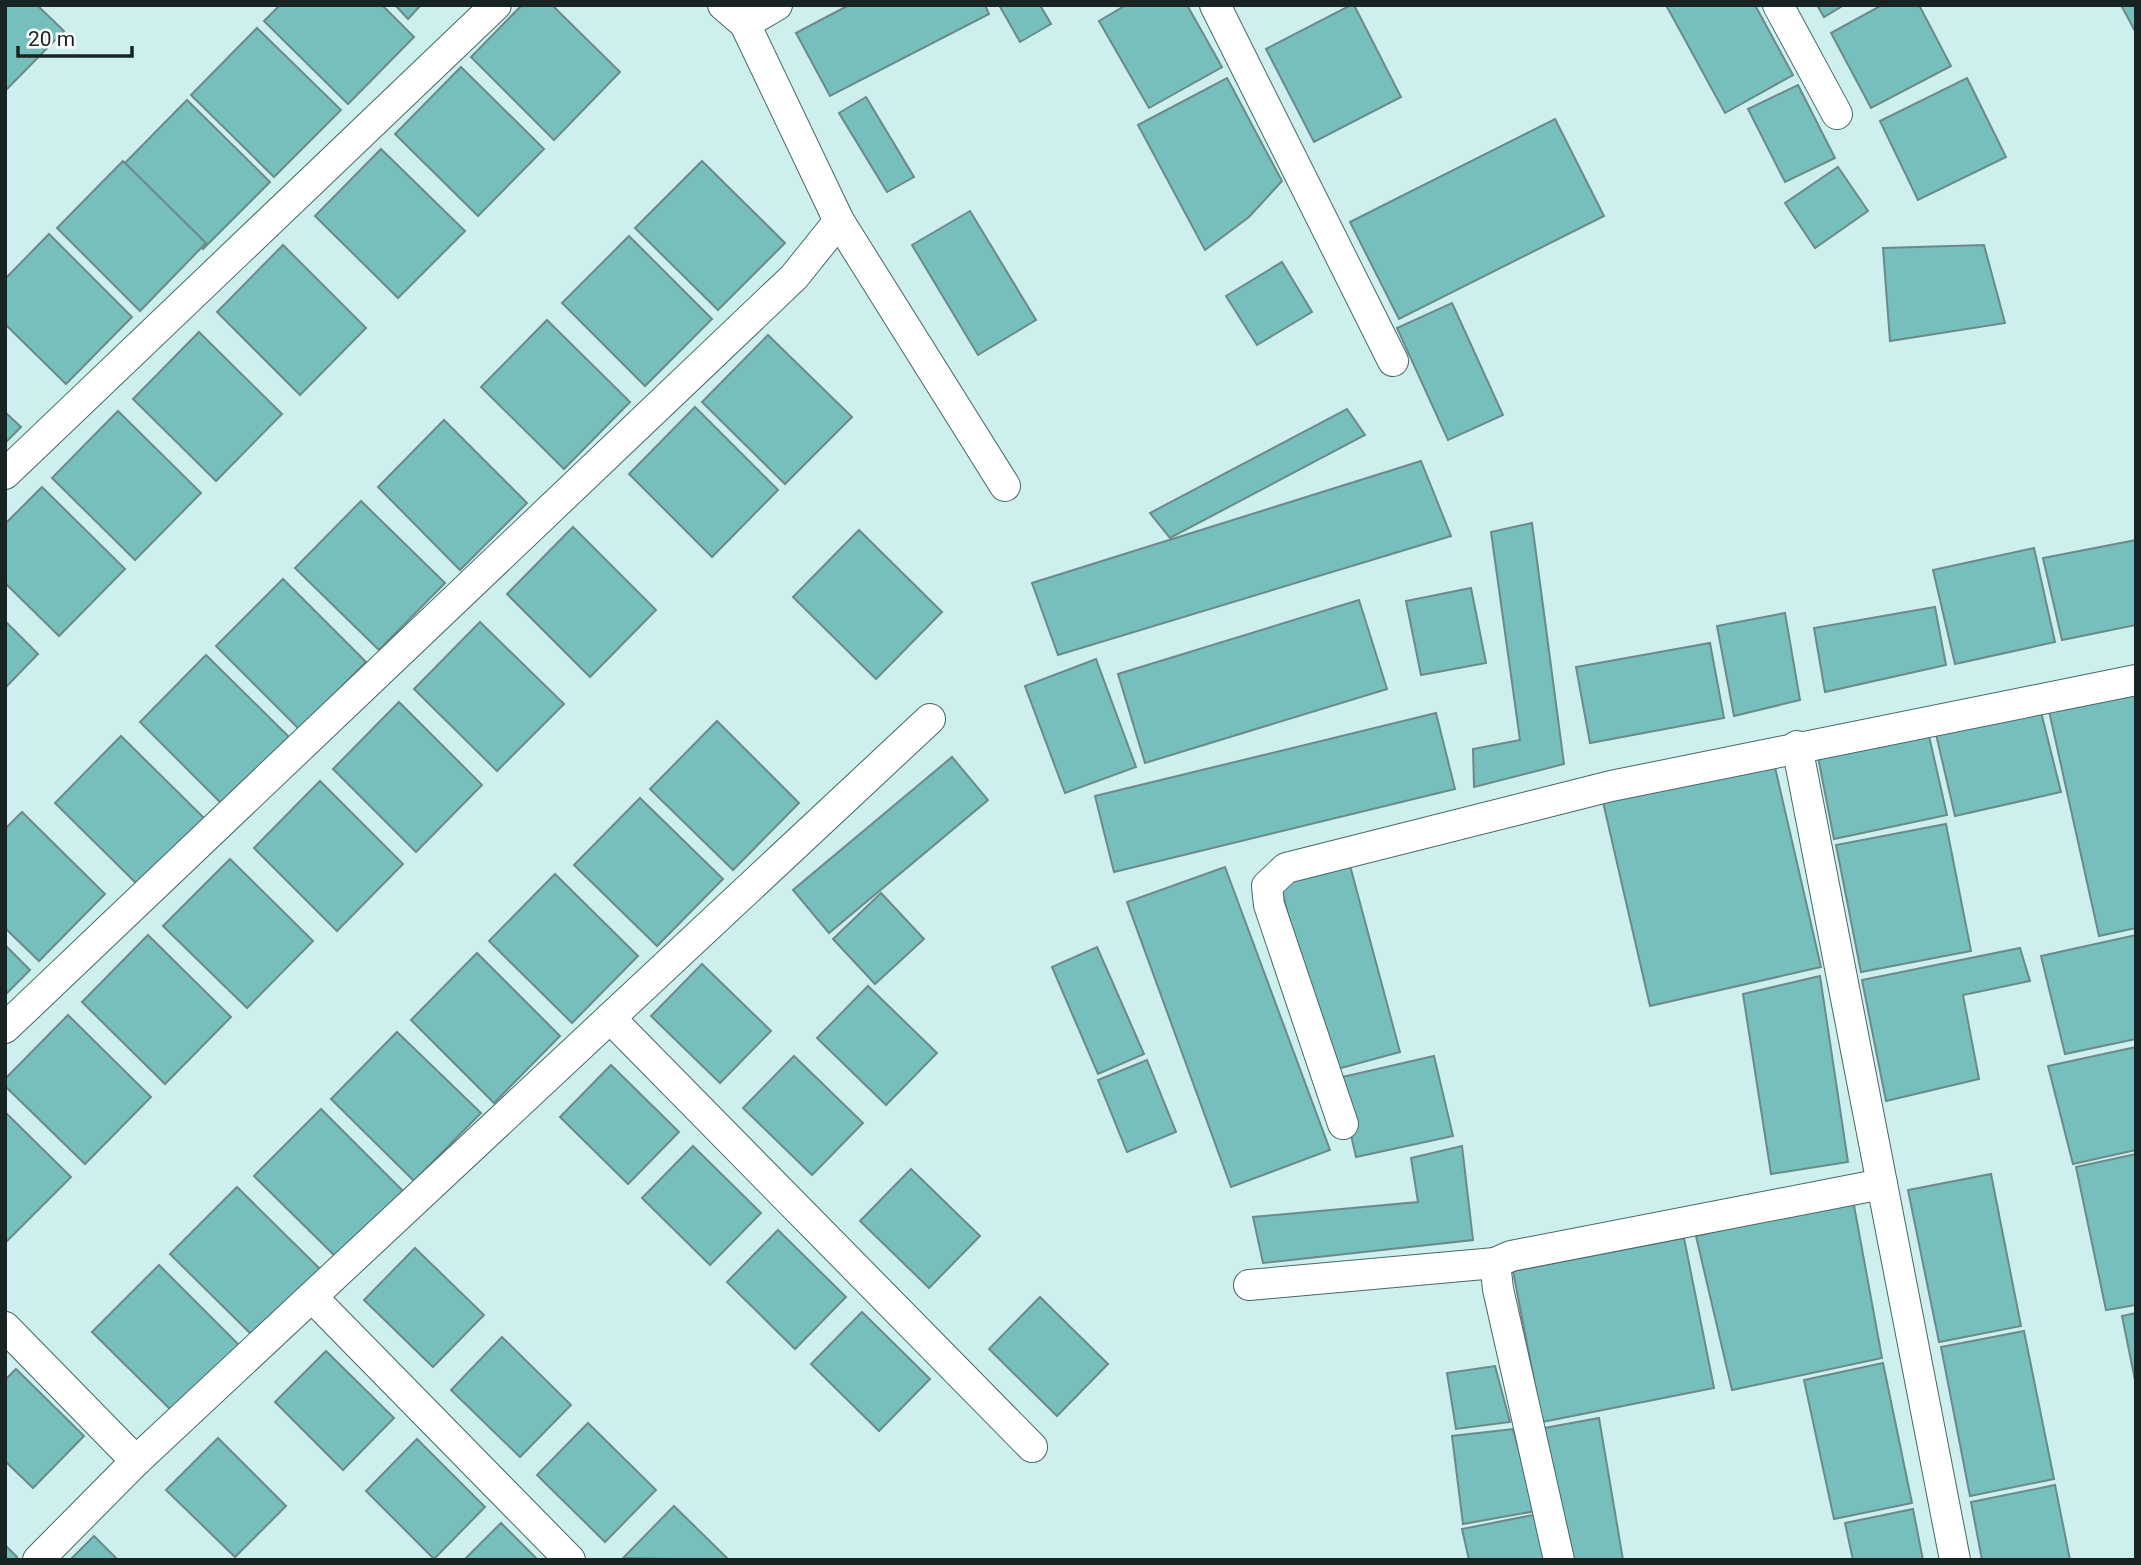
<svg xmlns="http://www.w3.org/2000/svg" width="2141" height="1565" viewBox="0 0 2141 1565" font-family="Roboto,sans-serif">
	<rect width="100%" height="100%" fill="#cdefed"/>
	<!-- building -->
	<g fill="#76bfbd" stroke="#6b8a89" stroke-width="2">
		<path d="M5 5H37L64 31 5 91Z"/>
		<path d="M280 5H382L414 37 348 104 264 21Z"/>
		<path d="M395 5H421L408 19Z"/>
		<path d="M522 5H552L620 72 554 140 471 57Z"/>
		<path d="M849 5H985L989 14 830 96 796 33Z"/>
		<path d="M999 5H1040L1051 24 1020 42Z"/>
		<path d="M1126 5H1187L1222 67 1149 108 1099 21Z"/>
		<path d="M1351 5H1354L1401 97 1314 142 1266 49Z"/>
		<path d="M1666 5H1755L1793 75 1725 113Z"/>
		<path d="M1817 5H1844L1824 17Z"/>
		<path d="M1882 5H1919L1951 66 1871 108 1831 33Z"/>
		<path d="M2121 5H2136V33Z"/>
		<path d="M257 28 341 110 274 177 191 95Z"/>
		<path d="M461 67 544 149 478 216 395 134Z"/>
		<path d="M1227 78 1282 181 1249 217 1205 250 1138 125Z"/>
		<path d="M1967 78 2006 157 1918 200 1880 121Z"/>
		<path d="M1798 85 1835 158 1785 182 1748 109Z"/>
		<path d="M866 97 914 177 887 192 839 113Z"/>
		<path d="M187 100 270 182 203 249 121 167Z"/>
		<path d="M1555 119 1604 216 1399 319 1350 222Z"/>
		<path d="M381 149 465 231 398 298 315 216Z"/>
		<path d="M123 161 206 243 140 311 57 228Z"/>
		<path d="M702 161 785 243 718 310 635 228Z"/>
		<path d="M1838 167 1868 211 1815 248 1785 203Z"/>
		<path d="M970 211 1036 320 978 355 912 245Z"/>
		<path d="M49 234 132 317 66 384 5 324V279Z"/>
		<path d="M629 236 712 319 645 386 562 303Z"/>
		<path d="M283 245 366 328 300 395 217 312Z"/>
		<path d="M1984 245 2005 323 1890 341 1883 248Z"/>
		<path d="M1282 262 1312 312 1257 345 1226 296Z"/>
		<path d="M1452 303 1503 415 1448 440 1397 328Z"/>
		<path d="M547 320 630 402 564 469 481 387Z"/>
		<path d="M199 332 282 414 216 481 133 399Z"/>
		<path d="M768 335 852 417 785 484 702 402Z"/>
		<path d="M695 407 778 490 712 557 629 474Z"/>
		<path d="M1347 409 1365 435 1170 538 1150 513Z"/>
		<path d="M118 411 201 493 135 560 52 478Z"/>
		<path d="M5 412 21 427 5 443Z"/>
		<path d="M444 420 527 503 460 570 378 487Z"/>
		<path d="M1421 461 1451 536 1058 655 1032 583Z"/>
		<path d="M42 487 125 569 59 636 5 583V524Z"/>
		<path d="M361 501 445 583 379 650 295 568Z"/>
		<path d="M1532 523 1564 764 1474 787 1473 749 1520 740 1491 532Z"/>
		<path d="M573 527 656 610 590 677 507 594Z"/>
		<path d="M859 530 942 612 876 679 793 597Z"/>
		<path d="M2136 540V625L2062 640 2043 558Z"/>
		<path d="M2034 548 2055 642 1955 664 1933 570Z"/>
		<path d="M283 579 366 662 299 729 216 646Z"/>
		<path d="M1471 588 1486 663 1421 675 1406 601Z"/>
		<path d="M1359 600 1387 689 1145 763 1118 674Z"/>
		<path d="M1935 607 1946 665 1825 692 1814 628Z"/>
		<path d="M1785 613 1800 700 1734 716 1717 626Z"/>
		<path d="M5 621 38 654 5 688Z"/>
		<path d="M480 622 564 704 497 771 414 689Z"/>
		<path d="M1710 643 1724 718 1590 743 1576 667Z"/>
		<path d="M206 655 289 737 222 804 140 722Z"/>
		<path d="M1096 659 1136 767 1065 793 1025 686Z"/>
		<path d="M2136 692V928L2099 936 2049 711Z"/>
		<path d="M399 702 482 785 416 852 333 769Z"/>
		<path d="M2041 712 2061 792 1955 816 1936 734Z"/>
		<path d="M1436 713 1455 789 1114 872 1095 796Z"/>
		<path d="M717 721 799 803 733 870 650 789Z"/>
		<path d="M121 736 204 818 138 885 55 803Z"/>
		<path d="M1929 736 1947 815 1834 839 1818 757Z"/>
		<path d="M952 757 988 800 829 933 793 890Z"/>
		<path d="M1774 763 1821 967 1650 1006 1603 802Z"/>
		<path d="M320 781 403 864 337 931 254 848Z"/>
		<path d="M640 798 723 879 657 946 574 865Z"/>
		<path d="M22 812 105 894 39 961 5 928V829Z"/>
		<path d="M1946 824 1971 951 1861 972 1836 845Z"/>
		<path d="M1345 847 1400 1052 1330 1071 1275 866Z"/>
		<path d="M230 859 313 941 247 1008 163 926Z"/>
		<path d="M1225 867 1330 1150 1231 1187 1127 902Z"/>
		<path d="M555 874 638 956 572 1023 489 941Z"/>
		<path d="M881 893 924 939 875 984 833 939Z"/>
		<path d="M148 935 231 1017 165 1084 82 1002Z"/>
		<path d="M2136 935V1039L2065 1054 2041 956Z"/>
		<path d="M5 945 30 970 5 995Z"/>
		<path d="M1097 947 1144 1054 1098 1074 1052 967Z"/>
		<path d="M2020 948 2030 981 1963 995 1979 1079 1886 1101 1862 980Z"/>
		<path d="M477 953 560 1036 494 1103 411 1020Z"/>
		<path d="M702 964 771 1031 720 1083 651 1016Z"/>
		<path d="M1820 976 1848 1162 1771 1174 1743 994Z"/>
		<path d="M868 986 937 1053 886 1105 817 1038Z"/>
		<path d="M68 1015 151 1097 85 1164 5 1086V1079Z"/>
		<path d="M397 1032 481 1113 414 1181 331 1099Z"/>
		<path d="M2136 1047V1150L2073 1164 2048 1066Z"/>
		<path d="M794 1056 863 1123 812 1175 743 1108Z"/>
		<path d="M1434 1056 1453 1136 1356 1157 1338 1078Z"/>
		<path d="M1147 1060 1176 1132 1127 1152 1098 1080Z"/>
		<path d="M611 1065 679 1132 628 1184 560 1117Z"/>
		<path d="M321 1109 403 1191 337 1258 254 1176Z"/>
		<path d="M5 1112 71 1177 5 1243Z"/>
		<path d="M693 1146 761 1213 710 1265 642 1198Z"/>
		<path d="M1462 1146 1473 1240 1263 1263 1253 1217 1418 1202 1411 1158Z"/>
		<path d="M2136 1154V1305L2106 1310 2076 1167Z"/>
		<path d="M911 1169 980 1236 929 1288 860 1221Z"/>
		<path d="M1991 1174 2021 1326 1939 1342 1908 1190Z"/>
		<path d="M237 1187 320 1269 253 1336 170 1254Z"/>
		<path d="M1853 1200 1882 1358 1732 1390 1696 1236Z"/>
		<path d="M778 1230 846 1297 795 1349 727 1282Z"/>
		<path d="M1684 1238 1714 1388 1542 1422 1513 1271Z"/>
		<path d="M415 1248 484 1315 433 1367 364 1300Z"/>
		<path d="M159 1265 242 1348 176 1415 92 1332Z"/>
		<path d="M1040 1297 1108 1364 1057 1416 989 1349Z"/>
		<path d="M862 1312 930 1379 879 1431 811 1364Z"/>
		<path d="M2136 1313V1385L2122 1316Z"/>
		<path d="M2024 1331 2054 1479 1970 1496 1941 1347Z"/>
		<path d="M502 1337 571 1405 520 1457 451 1390Z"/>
		<path d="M326 1351 394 1418 343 1470 275 1402Z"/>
		<path d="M1883 1363 1912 1503 1834 1519 1804 1380Z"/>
		<path d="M1495 1366 1510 1422 1456 1429 1447 1373Z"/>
		<path d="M16 1369 84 1436 33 1488 5 1461V1380Z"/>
		<path d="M1599 1418 1623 1560H1567L1544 1428Z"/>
		<path d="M588 1423 656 1490 605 1542 537 1475Z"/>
		<path d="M1513 1429 1536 1511 1463 1524 1452 1436Z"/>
		<path d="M218 1438 286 1506 235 1557 166 1490Z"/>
		<path d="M417 1439 485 1507 434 1559 366 1491Z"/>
		<path d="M2055 1485 2070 1560H1982L1971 1502Z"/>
		<path d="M674 1506 729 1560 623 1558Z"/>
		<path d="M1913 1509 1923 1560H1853L1845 1523Z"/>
		<path d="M1538 1514 1547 1560H1469L1462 1529Z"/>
		<path d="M501 1523 538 1560H464Z"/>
		<path d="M94 1536 118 1560H70Z"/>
		<path d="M5 1545 17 1557 15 1560H5Z"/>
	</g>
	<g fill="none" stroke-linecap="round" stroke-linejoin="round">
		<!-- minor casing -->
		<g stroke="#486765" stroke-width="32">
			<g id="minor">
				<path d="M723 5 745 24 839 221 1005 486"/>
				<path d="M1215 5 1393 361"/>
				<path d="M1778 5 1837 114"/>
				<path d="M745 24 777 5"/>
				<path d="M5 474 496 5"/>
				<path d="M1797 746 1955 1560"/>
				<path d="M610 1018 1032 1447"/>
				<path d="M5 1028 794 277 839 221"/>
				<path d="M1343 1124 1269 905 1267 886 1286 868 1611 786 2136 680"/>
				<path d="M1249 1285 1495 1263"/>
				<path d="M312 1297 570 1560"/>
				<path d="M5 1327 136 1461"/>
				<path d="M38 1560 136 1461 930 719"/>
				<path d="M1559 1560 1498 1289 1495 1263 1511 1256 1882 1184"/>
			</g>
		</g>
		<!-- minor -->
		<use href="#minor" stroke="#fff" stroke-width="30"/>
	</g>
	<!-- border -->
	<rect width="2141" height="1565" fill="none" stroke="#172423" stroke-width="14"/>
	<!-- scale -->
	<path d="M18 46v10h114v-10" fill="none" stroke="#172423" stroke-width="3.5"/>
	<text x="28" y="46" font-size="21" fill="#172423" stroke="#ffffff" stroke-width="5" paint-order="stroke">20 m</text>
</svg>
